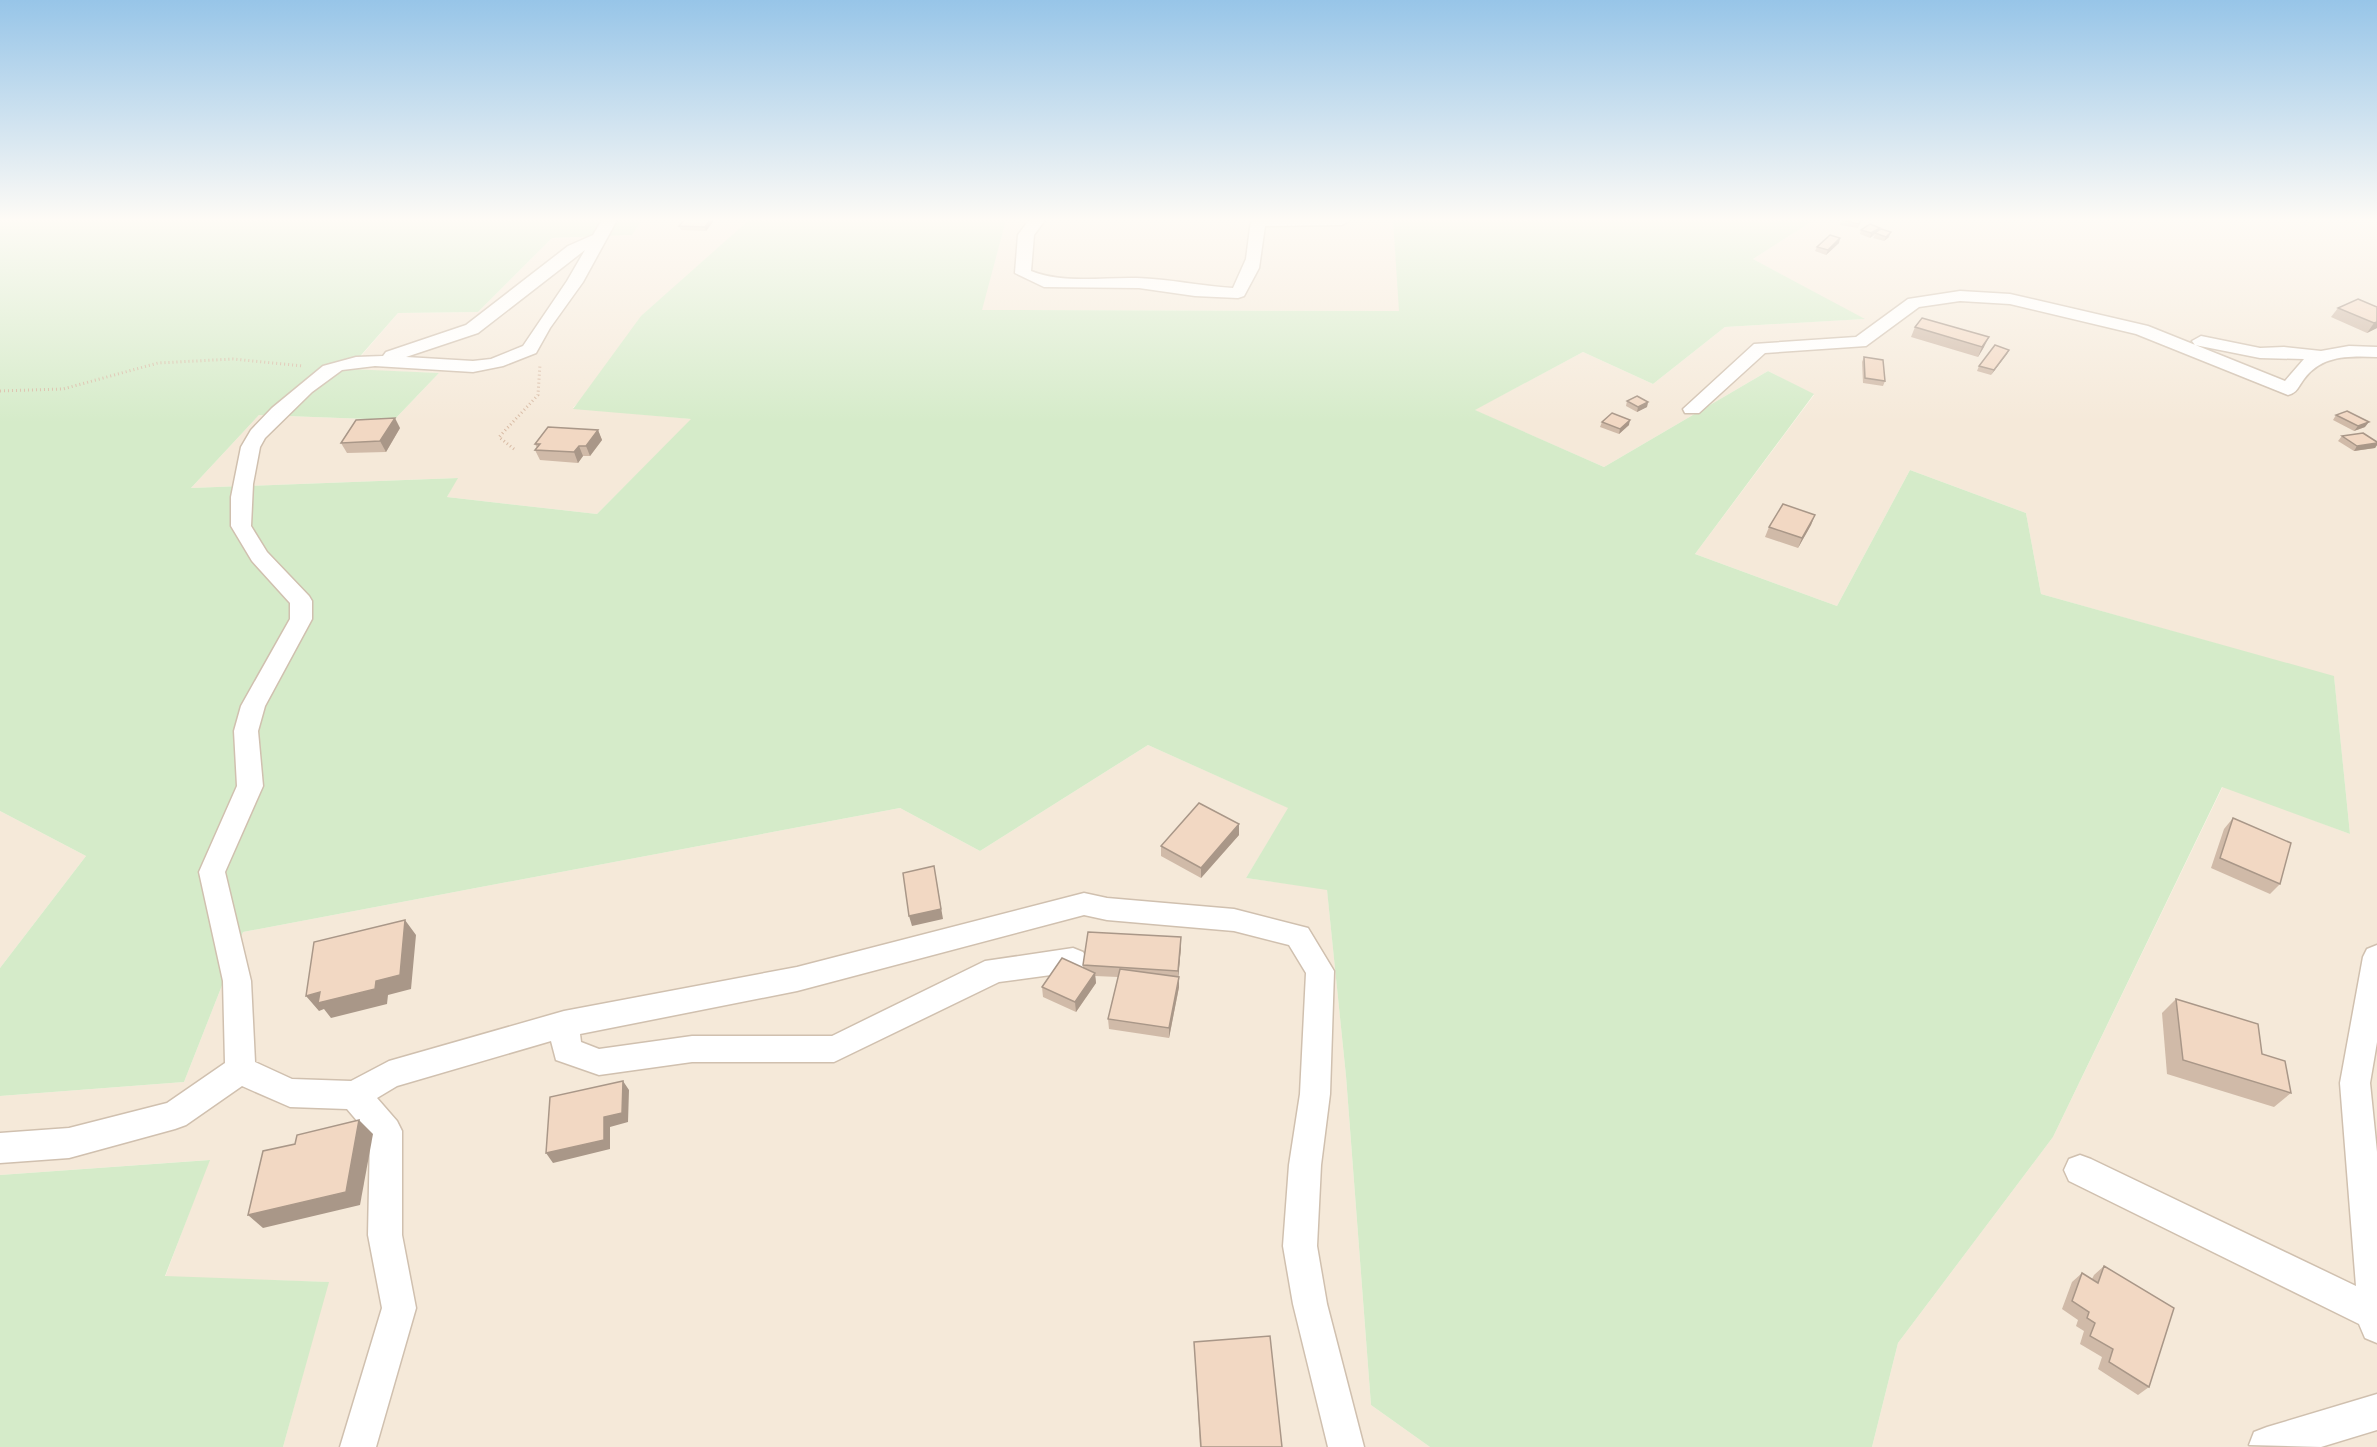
<svg xmlns="http://www.w3.org/2000/svg" width="2377" height="1447" viewBox="0 0 2377 1447" font-family="'Titillium Web',sans-serif">
	<rect width="100%" height="100%" fill="#fdf7eb"/>
	<!-- residential -->
	<g fill="#f5e9d9">
		<path d="M642 220H749L573 408 692 419 597 514 447 497 457 478 191 488 259 415 394 420 439 373 349 370 398 313 478 312 552 238 632 235Z"/>
		<path d="M1006 220H1393L1400 311 981 310Z"/>
		<path d="M1814 220H2377V1447H1872L1898 1343 2053 1137 2223 786 2350 834 2334 677 2041 594 2026 513 1910 470 1837 606 1695 554 1814 395 1768 371 1604 467 1474 410 1583 352 1653 384 1725 327 1863 319 1753 259Z"/>
		<path d="M1148 745 1289 808 1246 878 1327 889 1346 1076 1371 1405 1430 1447H283L328 1282 165 1277 209 1160 0 1175V1096L184 1082 243 932 900 808 980 851Z"/>
		<path d="M0 811 86 856 0 968Z"/>
	</g>
	<!-- green -->
	<g fill="#d5ebc9">
		<path d="M0 220H642L632 235 552 238 478 312 398 313 349 369 439 373 394 420 259 415 191 488 458 478 447 497 597 514 691 419 573 409 641 316 749 220H1006L982 310 1399 311 1393 220H1814L1753 259 1865 319 1725 327 1653 384 1583 352 1475 410 1604 467 1768 371 1814 394 1695 554 1837 606 1910 470 2026 513 2041 594 2334 676 2350 834 2222 787 2053 1137 1898 1343 1872 1447H1430L1371 1405 1346 1076 1327 890 1246 878 1288 808 1148 745 980 851 900 808 243 932 184 1082 0 1096V968L86 856 0 811Z"/>
		<path d="M210 1160 165 1276 329 1282 283 1447H0V1175Z"/>
	</g>
	<g fill="none" stroke-linecap="round" stroke-linejoin="round">
		<!-- minor casing -->
		<g stroke="#d0c0af" stroke-width="3">
			<g id="minor">
				<path d="M602 220H617L583 282 550 328 536 353 503 366 473 372 375 366 342 370 312 392 265 438 260 447 253 484 251 526 267 552 309 596 312 601V619L265 706 258 731 263 786 225 872 251 981 255 1062 292 1079 351 1081 389 1061 564 1011 797 967 1084 893 1107 898 1234 909 1308 928 1334 971 1330 1094 1321 1165 1317 1246 1327 1304 1364 1447H1328L1293 1304 1283 1246 1289 1165 1300 1094 1306 973 1289 945 1234 931 1107 920 1084 915 797 991 580 1034 581 1042 599 1049 692 1036H832L985 961 1073 948 1083 952 1087 960 1083 968 1073 972 999 982 834 1062H692L599 1075 556 1060 551 1041 397 1086 377 1098 397 1121 402 1131V1235L416 1308 376 1447H340L382 1308 368 1235 370 1136 347 1109 290 1107 242 1086 186 1125 175 1129 69 1158 0 1163V1133L69 1128 167 1103 225 1063 223 981 199 872 237 786 234 731 241 706 290 619V603L252 561 231 526V497L241 447 251 430 272 408 323 366 356 357 383 356 386 352 466 325 568 246 593 235ZM585 250 567 281 523 346 491 359 473 361 406 357 478 333Z"/>
				<path d="M1029 220H1045L1034 235 1031 271C1063 284 1103 277 1137 278 1169 279 1201 286 1233 288L1246 259 1251 220H1350L1342 225 1265 226 1259 268 1244 296 1238 298 1195 296 1139 288 1044 287 1015 273 1018 235Z"/>
				<path d="M1960 291 2010 294 2148 326 2285 381 2304 359 2260 358 2195 345 2192 341 2201 336 2260 348 2284 347 2321 351 2349 346 2377 347V357C2349 356 2322 355 2304 379 2298 387 2297 393 2288 395L2136 334 2010 304 1960 301 1919 307 1866 346 1765 353 1699 413H1685L1683 409 1754 344 1856 337 1908 299Z"/>
				<path d="M2377 945V1042L2370 1083 2377 1152V1343L2365 1338 2359 1324 2069 1181 2064 1170 2069 1159 2080 1155 2091 1159 2356 1286 2340 1083 2363 957 2367 949Z"/>
				<path d="M2377 1394V1430L2321 1447 2249 1445 2254 1432 2267 1427Z"/>
			</g>
		</g>
		<!-- path -->
		<g stroke="#d8bba5" stroke-width="3" stroke-dasharray="1 3" stroke-linecap="butt">
			<path d="M0 391 63 389 158 363 233 359 303 366"/>
			<path d="M514 449 499 437 538 395 540 364"/>
		</g>
		<!-- minor -->
		<use href="#minor" fill="#fff" fill-rule="evenodd"/>
	</g>
	<!-- wall -->
	<g fill="#d0baa8">
		<path d="M684 220H713V222L706 231 681 230 679 226Z"/>
		<path d="M1842 220H1861L1858 228 1840 225Z"/>
		<path d="M1861 230H1879L1889 237 1884 241 1873 238 1875 235 1870 238 1860 234Z"/>
		<path d="M1840 238 1839 243 1826 255 1815 251 1817 247Z"/>
		<path d="M2377 307V328L2367 333 2331 317 2338 308Z"/>
		<path d="M1915 327 1984 347 1978 357 1911 337Z"/>
		<path d="M2009 350 2007 354 1991 375 1977 371 1979 366Z"/>
		<path d="M1864 357 1885 381 1883 386 1863 383 1862 362Z"/>
		<path d="M1627 401 1648 402 1647 407 1637 412 1626 406Z"/>
		<path d="M2336 415 2365 427 2354 431 2333 420Z"/>
		<path d="M1602 422 1629 425 1619 434 1600 427Z"/>
		<path d="M400 428 386 452 347 453 341 443Z"/>
		<path d="M598 430 602 440 590 456H583L578 463 540 460 535 450 537 448 535 444Z"/>
		<path d="M2342 436 2377 442V445L2375 448 2354 451 2338 441Z"/>
		<path d="M1815 515 1811 525 1798 548 1765 537 1769 527Z"/>
		<path d="M2233 818 2280 884 2270 894 2211 868 2224 829Z"/>
		<path d="M1239 835 1201 878 1161 856V846Z"/>
		<path d="M1181 937V947L1178 977 1179 987 1169 1038 1109 1029 1108 1019 1118 977 1095 976 1096 983 1076 1012 1043 997 1042 987 1083 968V965Z"/>
		<path d="M2176 999 2291 1093 2274 1107 2167 1074 2162 1013Z"/>
		<path d="M2104 1266 2149 1387 2138 1395 2098 1369 2102 1357 2080 1344 2084 1331 2076 1326 2078 1320 2062 1309 2072 1282 2082 1273 2092 1279 2094 1275Z"/>
		<path d="M1194 1342 1282 1447H1200Z"/>
	</g>
	<!-- shaded-wall -->
	<g fill="#a99788">
		<path d="M710 220H713V222L706 231 705 227Z"/>
		<path d="M1880 228 1879 232 1875 233 1870 238 1871 233Z"/>
		<path d="M1891 232 1889 237 1884 241 1886 237Z"/>
		<path d="M1840 238 1839 243 1826 255 1828 250Z"/>
		<path d="M2377 322V328L2367 333 2374 323Z"/>
		<path d="M1989 337 1984 347 1978 357 1982 347Z"/>
		<path d="M2009 350 2007 354 1991 375 1994 370Z"/>
		<path d="M1648 402 1647 407 1637 412 1638 407Z"/>
		<path d="M395 418 400 428 386 452 380 441Z"/>
		<path d="M1630 420 1629 425 1619 434 1620 429Z"/>
		<path d="M2369 422 2365 427 2354 431 2358 426Z"/>
		<path d="M598 430 602 440 590 456 586 446Z"/>
		<path d="M2377 443V445L2375 448 2354 451 2357 446Z"/>
		<path d="M579 446 583 456 578 463 574 452Z"/>
		<path d="M1815 515 1811 525 1798 548 1802 538Z"/>
		<path d="M1239 824V835L1201 878V868Z"/>
		<path d="M934 866 943 919 912 926 909 916Z"/>
		<path d="M405 920 416 935 411 989 388 995 387 1004 331 1018 324 1009 319 1011 306 996 320 992Z"/>
		<path d="M1181 937V947L1178 981V971Z"/>
		<path d="M1095 973 1096 983 1076 1012 1075 1002Z"/>
		<path d="M1179 977V987L1169 1038V1028Z"/>
		<path d="M623 1081 629 1090 628 1122 610 1127V1149L553 1163 546 1153 604 1117Z"/>
		<path d="M359 1120 373 1134 360 1205 263 1228 248 1215Z"/>
	</g>
	<!-- building -->
	<g fill="#f2d8c3" stroke="#a99788" stroke-width="1.5">
		<path d="M684 220H710L705 227 679 226Z"/>
		<path d="M1842 220H1861L1859 224Z"/>
		<path d="M1870 224 1880 228 1871 233 1861 230Z"/>
		<path d="M1881 229 1891 232 1886 237 1875 233Z"/>
		<path d="M1830 235 1840 238 1828 250 1817 247Z"/>
		<path d="M2358 299 2377 307V322L2374 323 2338 308Z"/>
		<path d="M1922 318 1989 337 1982 347 1915 327Z"/>
		<path d="M1995 345 2009 350 1994 370 1979 366Z"/>
		<path d="M1864 357 1883 360 1885 381 1865 378Z"/>
		<path d="M1637 396 1648 402 1638 407 1627 401Z"/>
		<path d="M2347 411 2369 422 2358 426 2336 415Z"/>
		<path d="M1612 413 1630 420 1620 429 1602 422Z"/>
		<path d="M395 418 380 441 341 443 356 420Z"/>
		<path d="M548 427 598 430 586 446H579L574 452 535 450 540 444H535Z"/>
		<path d="M2363 433 2377 442V443L2357 446 2342 436Z"/>
		<path d="M1783 504 1815 515 1802 538 1769 527Z"/>
		<path d="M1199 803 1239 824 1201 868 1161 846Z"/>
		<path d="M2233 818 2291 843 2280 884 2220 858Z"/>
		<path d="M934 866 941 909 909 916 903 873Z"/>
		<path d="M405 920 400 975 376 981 375 989 318 1003 320 992 306 996 314 942Z"/>
		<path d="M1088 932 1181 937 1178 971 1083 965Z"/>
		<path d="M1062 958 1095 973 1075 1002 1042 987Z"/>
		<path d="M1120 969 1179 977 1169 1028 1108 1019Z"/>
		<path d="M2176 999 2258 1024 2262 1054 2285 1061 2291 1093 2183 1060Z"/>
		<path d="M623 1081 622 1113 604 1117V1140L546 1153 550 1097Z"/>
		<path d="M359 1120 346 1192 248 1215 263 1151 295 1144 297 1135Z"/>
		<path d="M2104 1266 2174 1308 2149 1387 2109 1362 2113 1349 2090 1336 2095 1323 2087 1318 2089 1312 2072 1301 2082 1273 2098 1283Z"/>
		<path d="M1270 1336 1282 1447H1201L1194 1342Z"/>
	</g>
	<!-- sky -->
	<linearGradient id="sky" x2="0" y2="1"><stop stop-color="#97c5e8"/><stop offset="0.52" stop-color="#fefbf6"/><stop offset="1" stop-color="#fefbf6" stop-opacity="0"/></linearGradient>
	<rect width="2377" height="423" fill="url(#sky)"/>
</svg>
